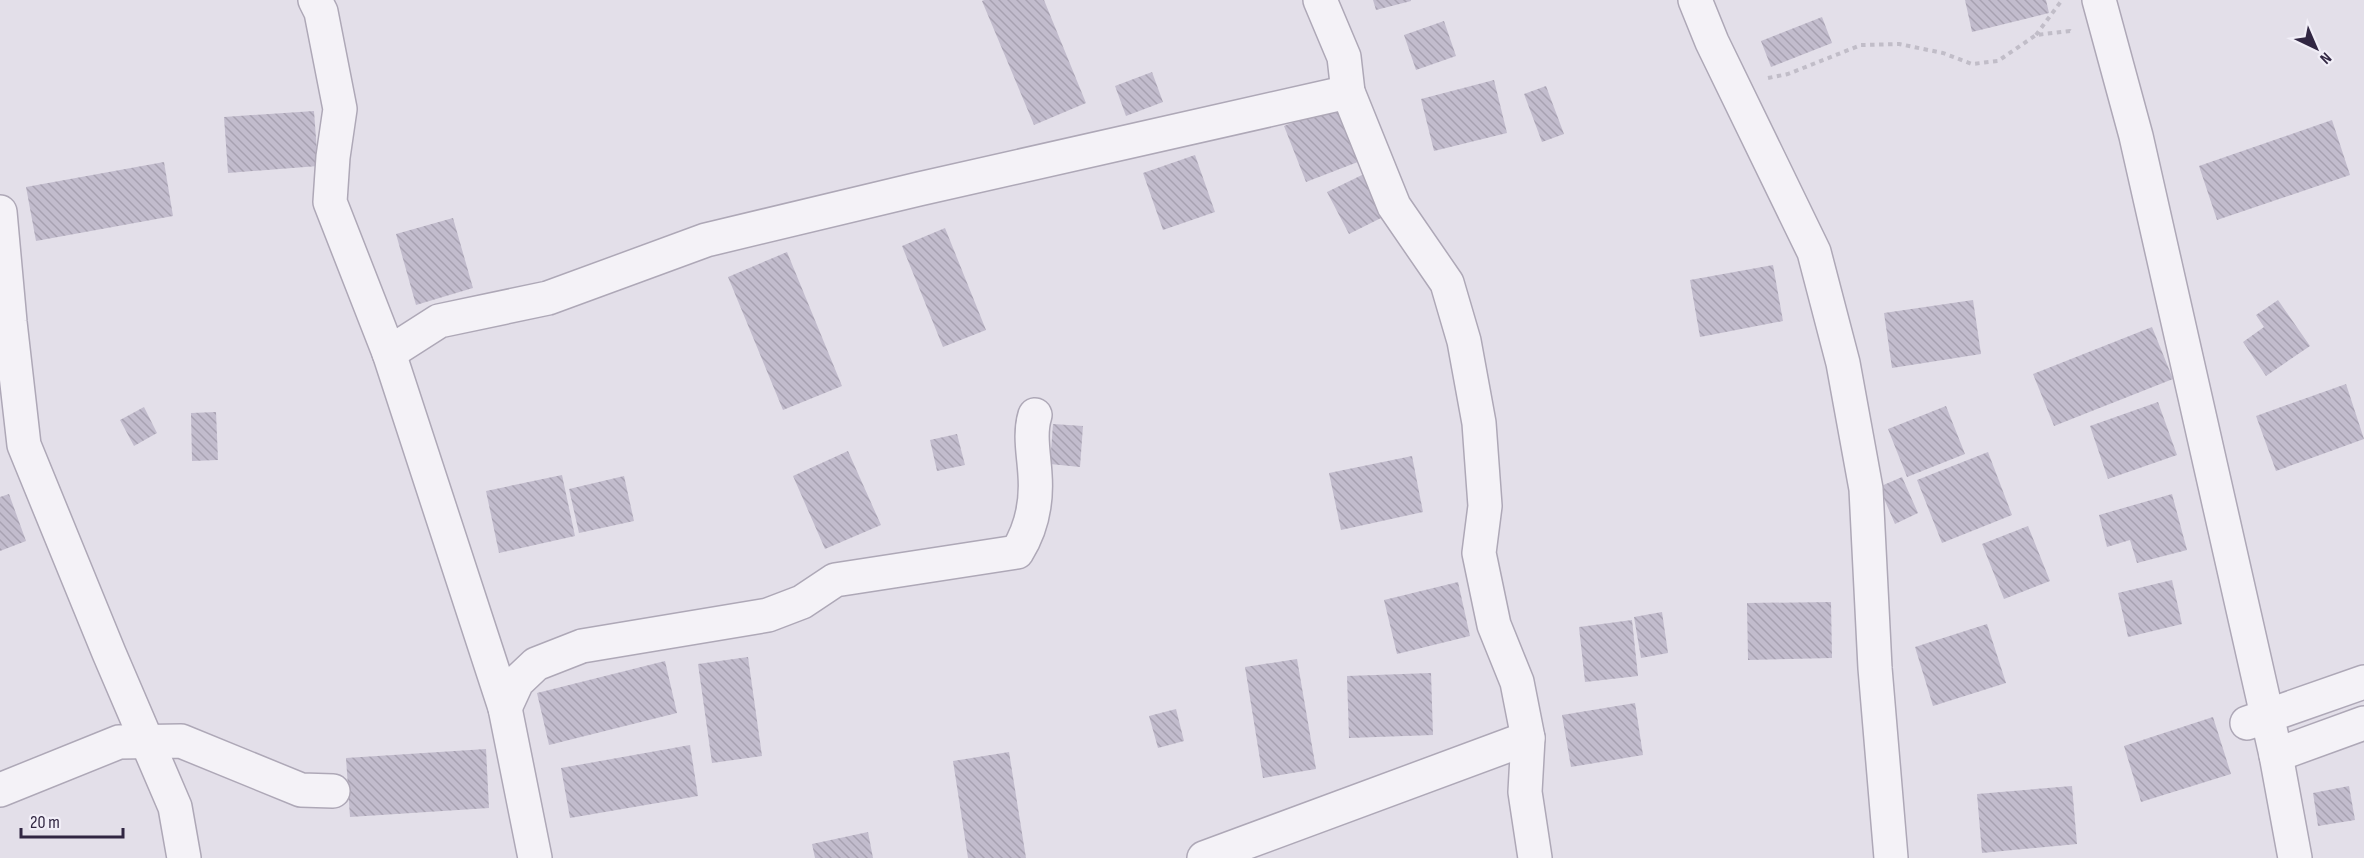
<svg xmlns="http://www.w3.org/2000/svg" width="2364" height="858" viewBox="0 0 2364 858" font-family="'Sofia Sans Condensed',sans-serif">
	<defs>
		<pattern id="building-back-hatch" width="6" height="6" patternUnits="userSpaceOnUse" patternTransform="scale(1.5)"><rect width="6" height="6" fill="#c2bccd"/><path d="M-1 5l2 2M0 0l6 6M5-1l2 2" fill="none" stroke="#a7a1b1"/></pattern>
	</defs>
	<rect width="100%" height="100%" fill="#e3dfe9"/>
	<!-- building -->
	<g fill="url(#building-back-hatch)">
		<path d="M984 0H1044L1086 103 1034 125 982 1Z"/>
		<path d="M1373 0H1411V1L1376 10Z"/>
		<path d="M1965 0H2046L2049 13 1972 32Z"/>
		<path d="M1822 17 1832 43 1771 67 1761 41Z"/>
		<path d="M1444 21 1456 56 1416 70 1404 35Z"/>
		<path d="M1152 72 1163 102 1126 116 1115 86Z"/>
		<path d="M1494 80 1507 133 1434 151 1421 99Z"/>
		<path d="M1546 86 1564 134 1542 142 1524 94Z"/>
		<path d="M1341 104 1363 160 1306 182 1284 126Z"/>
		<path d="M314 111 318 166 228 173 224 117Z"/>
		<path d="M2332 120 2350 175 2217 220 2199 166Z"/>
		<path d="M1195 155 1215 212 1163 230 1143 173Z"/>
		<path d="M164 162 173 216 36 241 26 187Z"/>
		<path d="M1364 174 1385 216 1349 234 1327 192Z"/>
		<path d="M453 218 473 288 416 305 396 234Z"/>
		<path d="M945 228 986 330 943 347 902 246Z"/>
		<path d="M787 252 842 386 783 410 728 277Z"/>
		<path d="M1773 265 1783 321 1700 337 1690 280Z"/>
		<path d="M1973 300 1981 354 1892 368 1884 313Z"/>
		<path d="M2278 300 2310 346 2266 376 2243 342 2264 327 2256 315Z"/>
		<path d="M2152 327 2173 379 2054 426 2033 374Z"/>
		<path d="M2346 384 2364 439 2276 471 2256 416Z"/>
		<path d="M2158 402 2177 455 2108 479 2090 426Z"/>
		<path d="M1946 406 1965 454 1907 477 1888 429Z"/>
		<path d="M144 407 157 433 134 446 120 420Z"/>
		<path d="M216 412 218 460 192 461 191 413Z"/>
		<path d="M1053 424 1083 426 1080 467 1050 464Z"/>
		<path d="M957 434 965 465 937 471 930 440Z"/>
		<path d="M848 451 881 525 825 549 793 476Z"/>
		<path d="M1988 452 2012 515 1942 543 1917 480Z"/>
		<path d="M1412 456 1423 512 1341 530 1329 473Z"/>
		<path d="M562 475 575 536 499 553 486 491Z"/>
		<path d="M624 476 634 521 579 533 569 489Z"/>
		<path d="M1902 477 1918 513 1895 524 1879 487Z"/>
		<path d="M9 494 26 541 0 551V497Z"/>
		<path d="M2172 494 2187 550 2137 563 2130 540 2107 547 2099 515Z"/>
		<path d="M2028 526 2050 581 2004 599 1982 544Z"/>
		<path d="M2172 580 2182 624 2128 637 2118 593Z"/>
		<path d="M1458 582 1470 636 1397 654 1384 600Z"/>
		<path d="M1831 602 1832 658 1748 660 1747 603Z"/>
		<path d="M1662 612 1668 653 1641 658 1634 617Z"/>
		<path d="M1632 620 1638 676 1585 682 1579 627Z"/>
		<path d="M1987 624 2006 683 1933 706 1915 647Z"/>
		<path d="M748 657 762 756 712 763 698 664Z"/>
		<path d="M1297 659 1316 769 1263 778 1245 667Z"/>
		<path d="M665 661 677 713 549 745 537 693Z"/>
		<path d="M1431 673 1433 735 1349 738 1347 676Z"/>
		<path d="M1635 703 1643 755 1571 767 1562 715Z"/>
		<path d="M1176 709 1184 741 1158 748 1149 716Z"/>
		<path d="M2213 717 2231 774 2141 802 2124 746Z"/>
		<path d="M690 745 698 796 570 818 561 768Z"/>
		<path d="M486 749 489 808 350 817 346 758Z"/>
		<path d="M1009 752 1026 858H968L953 761Z"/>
		<path d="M2072 786 2077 844 1982 853 1977 794Z"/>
		<path d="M2349 786 2355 820 2318 826 2313 793Z"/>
		<path d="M868 832 873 858H815L812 844Z"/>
	</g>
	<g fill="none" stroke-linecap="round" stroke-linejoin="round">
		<!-- minor casing -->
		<g stroke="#aea8b7" stroke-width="36">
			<g id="minor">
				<path d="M315 0 321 12 340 109 333 157 330 202 389 353 505 708 535 858"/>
				<path d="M1320 0 1344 57 1348 92 1394 206 1447 283 1464 341 1479 423 1485 506 1479 553 1494 625 1517 682 1528 738 1525 792 1535 858"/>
				<path d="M1695 0 1712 42 1814 252 1843 363 1866 489 1875 668 1891 858"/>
				<path d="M2099 0 2136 136 2276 755 2295 858"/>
				<path d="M0 212 10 322 24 445 109 653 175 807 184 858"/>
				<path d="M389 353 439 321 548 298 706 240 919 189 1348 92"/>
				<path d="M505 708 517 682 536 664 582 646 768 615 802 602 835 580 1017 552C1032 528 1037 503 1035 475 1034 455 1029 434 1035 415"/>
				<path d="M2247 723 2364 682"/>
				<path d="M2276 755 2364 723"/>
				<path d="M0 790 119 742 181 741 301 790 333 791"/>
				<path d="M1204 858 1528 738"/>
			</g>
		</g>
		<!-- path -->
		<g stroke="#c1bdc8" stroke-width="4" stroke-dasharray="4.5 4.5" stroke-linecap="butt">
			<path d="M2036 35 2062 0"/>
			<path d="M1768 78 1788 74 1861 45 1899 44 1943 53 1972 64 1998 61 2036 35 2070 31 2072 33"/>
		</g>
		<!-- minor -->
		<use href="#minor" stroke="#f4f2f7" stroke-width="33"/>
	</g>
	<!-- north arrow -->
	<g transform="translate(2316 48) rotate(136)" stroke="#f1eef7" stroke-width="4.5" paint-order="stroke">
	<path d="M0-4.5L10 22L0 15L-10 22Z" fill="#312642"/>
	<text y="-9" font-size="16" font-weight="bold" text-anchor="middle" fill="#312642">N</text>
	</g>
	<!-- scale -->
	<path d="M21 828v9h102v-9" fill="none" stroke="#312642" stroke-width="3"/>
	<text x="30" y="828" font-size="18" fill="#312642" stroke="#f1eef7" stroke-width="4.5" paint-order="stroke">20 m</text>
</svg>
